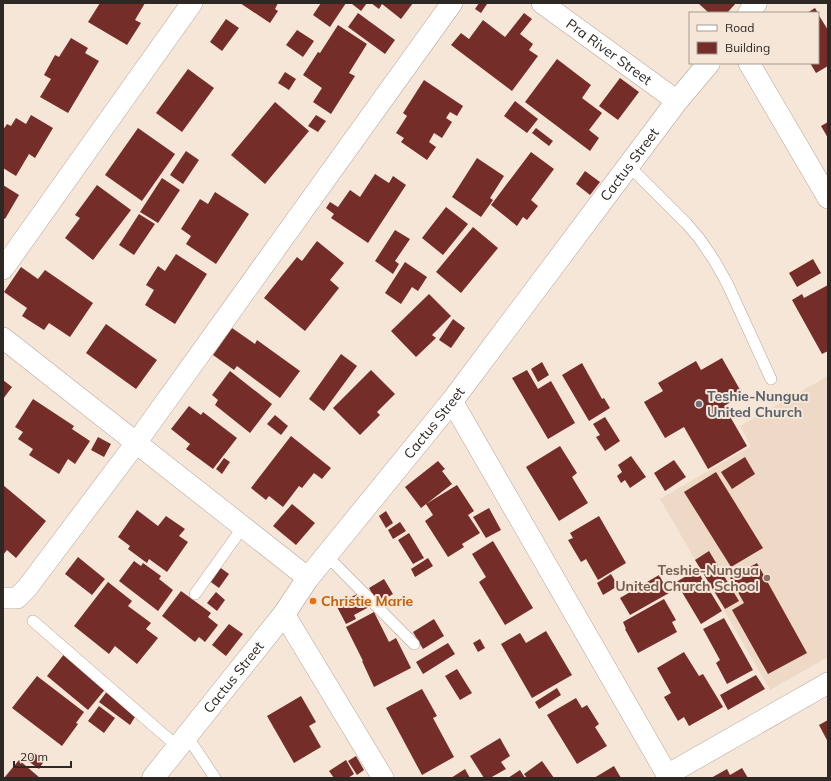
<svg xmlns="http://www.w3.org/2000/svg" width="831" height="781" viewBox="0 0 831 781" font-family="Mulish,sans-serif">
	<rect width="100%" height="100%" fill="#f5e6d8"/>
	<!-- built -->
	<path fill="#edd9c6" d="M828 376V657L770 690 660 499 751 446 740 426Z"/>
	<!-- building -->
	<g fill="#752d2a">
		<path d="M100 3H145L135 20 141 23 127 45 88 22Z"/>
		<path d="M240 3H278L275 9 278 11 270 23Z"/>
		<path d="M321 3H346L330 27 313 15Z"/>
		<path d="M353 3H367L361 11 352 4Z"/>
		<path d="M371 3H413L401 19 382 4 379 9Z"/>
		<path d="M479 3 487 4 481 13 475 9Z"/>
		<path d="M698 3H736L727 13H709Z"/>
		<path d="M815 8 818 13H807Z"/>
		<path d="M358 13 395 40 385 54 348 27Z"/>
		<path d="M524 13 532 19 520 34 533 44 529 50 538 56 512 91 451 45 461 33 469 39 483 20 505 37Z"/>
		<path d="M818 14 828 30V66L816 73 810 63H818Z"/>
		<path d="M226 19 239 28 222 51 210 42Z"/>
		<path d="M338 25 367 44 349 73 355 76 331 114 313 102 322 88 303 75 318 52 320 53Z"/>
		<path d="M297 30 314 41 303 57 286 45Z"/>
		<path d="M71 38 88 48 85 53 99 61 68 113 40 97 51 79 44 75 55 55 59 57Z"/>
		<path d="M557 59 591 85 582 98 602 113 589 130 599 138 590 151 525 102Z"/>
		<path d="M188 69 214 88 182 132 156 113Z"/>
		<path d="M285 72 296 79 289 90 278 83Z"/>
		<path d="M620 78 639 92 618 120 599 106Z"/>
		<path d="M424 80 463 106 457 116 450 112 446 118 452 122 442 138 434 133 429 142 436 147 427 160 401 142 404 138 396 133 407 116 403 113Z"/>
		<path d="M515 101 538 119 527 133 504 116Z"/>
		<path d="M275 102 309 131 265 184 231 155Z"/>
		<path d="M31 115 53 128 35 158 29 154 16 176 3 168V130L7 124 11 126 16 118 26 124Z"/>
		<path d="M316 115 326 121 318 132 308 126Z"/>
		<path d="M828 122V138L821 126Z"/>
		<path d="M138 128 175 154 142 201 105 175Z"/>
		<path d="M536 128 553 141 549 146 532 133Z"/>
		<path d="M186 151 199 160 183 184 170 175Z"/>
		<path d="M531 152 554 169 531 200 538 206 527 220 523 217 517 226 491 205Z"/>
		<path d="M477 158 504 176 490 198 493 200 481 217 452 197Z"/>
		<path d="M585 171 600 182 590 195 576 184Z"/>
		<path d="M375 174 389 183 393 176 406 185 368 243 331 218 334 214 326 208 330 202 338 207 350 190 360 197Z"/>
		<path d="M162 178 180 190 158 223 140 212Z"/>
		<path d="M3 185 19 195 5 219 3 218Z"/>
		<path d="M97 185 131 210 93 260 65 238 80 218 75 215Z"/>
		<path d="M215 192 249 214 216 264 186 244 191 236 181 229 200 199 208 204Z"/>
		<path d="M446 207 468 224 443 255 422 238Z"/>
		<path d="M139 214 155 224 134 255 119 245Z"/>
		<path d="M473 227 498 248 461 293 436 272Z"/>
		<path d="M395 230 410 239 395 261 399 264 393 274 375 261Z"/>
		<path d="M317 241 344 263 330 280 339 288 305 331 264 298 297 257 302 261Z"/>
		<path d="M176 254 207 274 175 324 145 305 154 290 146 285 158 266 165 271Z"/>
		<path d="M813 259 821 273 797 287 789 273Z"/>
		<path d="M405 262 427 277 418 291 412 287 401 304 385 293Z"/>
		<path d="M21 267 38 279 45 270 93 303 70 337 49 323 44 330 22 316 27 308 4 292Z"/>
		<path d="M828 285V351L822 354 792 300 802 294 804 298Z"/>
		<path d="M429 294 451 316 432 335 436 338 416 357 391 331Z"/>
		<path d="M453 319 465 328 451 348 439 340Z"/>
		<path d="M106 324 157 360 136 389 86 353Z"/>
		<path d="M232 328 255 344 257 340 300 371 280 398 237 366 234 370 213 355Z"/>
		<path d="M341 354 357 366 324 411 309 399Z"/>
		<path d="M722 358 743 395 724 406 747 446 708 469 684 427 665 438 644 402 663 391 658 383 696 361 701 370Z"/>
		<path d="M542 362 549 375 538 382 531 369Z"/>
		<path d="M582 363 602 399 604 398 610 408 589 421 562 375Z"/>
		<path d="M371 370 395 394 377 412 380 415 360 435 333 408Z"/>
		<path d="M527 370 538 389 551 381 575 423 548 439 512 378Z"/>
		<path d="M230 371 272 404 250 433 215 405 218 400 212 395Z"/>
		<path d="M3 380 12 387 3 399Z"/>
		<path d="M33 399 74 426 72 429 90 441 75 464 68 459 59 474 29 455 33 449 18 439 23 432 15 427Z"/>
		<path d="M189 406 201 415 203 412 237 438 213 469 186 449 190 444 171 429Z"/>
		<path d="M275 415 288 426 281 435 267 424Z"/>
		<path d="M605 417 620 441 605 451 596 437 600 435 593 424Z"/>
		<path d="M291 436 331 468 322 479 314 473 302 488 299 486 283 507 269 496 266 500 251 488Z"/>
		<path d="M98 437 111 444 104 457 91 450Z"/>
		<path d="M560 446 577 473 572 477 588 503 559 521 526 467Z"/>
		<path d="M631 456 646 477 630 488 625 480 621 483 617 476 622 472 618 465Z"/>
		<path d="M745 457 755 474 732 489 721 472Z"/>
		<path d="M224 458 230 462 222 474 216 469Z"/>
		<path d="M674 460 686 477 665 491 654 473Z"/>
		<path d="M438 461 445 469 442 471 452 484 421 508 405 487Z"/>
		<path d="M716 472 763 548 731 567 684 492Z"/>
		<path d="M3 485 46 521 16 558 7 550 3 555Z"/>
		<path d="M457 485 474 511 468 515 480 533 462 544 464 547 448 557 425 521 433 515 426 504Z"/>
		<path d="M292 504 315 523 296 545 273 526Z"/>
		<path d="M489 508 501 530 486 538 473 517Z"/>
		<path d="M137 510 158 526 166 516 185 529 179 536 188 542 167 572 149 559 147 563 128 549 130 546 118 537Z"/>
		<path d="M386 511 393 523 386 528 379 516Z"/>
		<path d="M599 516 626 563 598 580 586 559 581 562 568 540 573 538 570 533Z"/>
		<path d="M400 522 406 531 393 539 388 530Z"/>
		<path d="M409 533 424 558 413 564 398 540Z"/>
		<path d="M493 541 533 608 505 625 479 582 486 577 472 554Z"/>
		<path d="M709 551 739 601 725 609 695 560Z"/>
		<path d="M78 557 105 579 92 595 65 574Z"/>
		<path d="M428 558 433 566 415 577 411 569Z"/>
		<path d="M134 561 141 566 143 563 161 576 159 579 173 590 158 611 119 581Z"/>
		<path d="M757 563 807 653 768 674 732 610 744 603 730 578Z"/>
		<path d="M218 566 229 574 219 588 208 580Z"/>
		<path d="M697 570 722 611 701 624 676 582Z"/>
		<path d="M611 574 618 586 603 595 597 583Z"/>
		<path d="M659 575 669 593 630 615 620 598Z"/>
		<path d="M384 579 393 594 378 603 369 588Z"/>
		<path d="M108 582 132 601 128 606 151 623 146 629 158 638 137 664 115 646 109 654 74 626Z"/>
		<path d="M181 591 211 613 208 617 218 625 205 642 199 637 195 642 162 616Z"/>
		<path d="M216 592 225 600 217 611 207 603Z"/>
		<path d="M361 592 369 607 354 615 356 619 346 624 336 605Z"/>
		<path d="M664 599 676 620 672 622 677 632 638 653 625 629H626L623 622Z"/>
		<path d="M374 612 389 642 396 638 411 668 374 687 362 661H363L346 627Z"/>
		<path d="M724 618 753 670 727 684 716 663 720 660 703 629Z"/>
		<path d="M434 619 444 636 423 649 413 632Z"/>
		<path d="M229 624 243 634 226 656 212 645Z"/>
		<path d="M546 631 572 675 532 698 501 644 520 633 526 643Z"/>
		<path d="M480 639 485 648 478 652 473 643Z"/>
		<path d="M448 643 455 654 423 674 416 662Z"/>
		<path d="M684 652 699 676 703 674 723 707 689 726 684 717 678 721 664 697 671 693 657 668Z"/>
		<path d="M65 653 107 687 88 710 47 676Z"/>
		<path d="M457 669 472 693 460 700 445 676Z"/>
		<path d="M756 675 765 689 728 710 720 695Z"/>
		<path d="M37 676 84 712 76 723 78 724 62 746 12 708Z"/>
		<path d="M557 688 561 695 539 709 535 702Z"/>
		<path d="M422 689 437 716 433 718 454 757 422 775 386 708Z"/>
		<path d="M108 690 138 712 130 725 99 702Z"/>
		<path d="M301 696 316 722 309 726 321 747 294 763 267 716Z"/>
		<path d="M576 698 582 708 587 705 599 724 595 727 607 746 577 764 547 715Z"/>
		<path d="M99 706 115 718 104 733 88 721Z"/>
		<path d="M828 720V742L819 725Z"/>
		<path d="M500 738 510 756 501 762 506 769 490 778H484L470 756Z"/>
		<path d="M34 753 44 761 39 769 28 761Z"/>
		<path d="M356 756 364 770 357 775 348 761Z"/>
		<path d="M19 760 40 778H4Z"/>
		<path d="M346 760 354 774 348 778H334L329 771Z"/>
		<path d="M542 761 554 778H527L524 774Z"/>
		<path d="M614 766 621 778H594Z"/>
		<path d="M742 768 748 778H711L727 769 730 775Z"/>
		<path d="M465 769 470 778H451Z"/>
		<path d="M520 770 525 778H508Z"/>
	</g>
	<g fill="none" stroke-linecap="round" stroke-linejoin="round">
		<!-- service casing -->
		<g stroke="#b5a79a" stroke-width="12">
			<g id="service">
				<path d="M629 166 686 223 699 238 714 260 727 283 771 379"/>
				<path d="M326 555 414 644"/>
				<path d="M195 594 243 527"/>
				<path d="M33 621 178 747"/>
				<path d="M187 736 215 778"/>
			</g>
		</g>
		<!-- minor casing -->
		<g stroke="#b5a79a" stroke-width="22">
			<g id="minor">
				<path id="s1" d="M542 3 677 101"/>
				<path d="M749 63 828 198"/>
				<path d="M3 269 192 3"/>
				<path d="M3 338 308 578"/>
				<path d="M452 401 669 778"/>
				<path d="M3 598H17L27 588 136 443 452 3"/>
				<path d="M284 614 383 778"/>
				<path d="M667 775 828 683"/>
			</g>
		</g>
		<!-- tertiary casing -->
		<g stroke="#b5a79a" stroke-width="23">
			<g id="tertiary">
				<path d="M749 13 756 3"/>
				<path id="s2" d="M153 778 284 614 308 578 452 401 677 101 709 63"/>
			</g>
		</g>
		<!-- service -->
		<use href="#service" stroke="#fff" stroke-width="11"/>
		<!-- minor -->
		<use href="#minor" stroke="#fff" stroke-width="21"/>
		<!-- tertiary -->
		<use href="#tertiary" stroke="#fff" stroke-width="22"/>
	</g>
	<!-- markers -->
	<circle fill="#6b7280" stroke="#f5e6d8" stroke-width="1.5" cx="699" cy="404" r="4"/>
	<circle fill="#8d6e63" stroke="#f5e6d8" stroke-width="1.5" cx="767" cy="578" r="4"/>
	<circle fill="#e8710a" stroke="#f5e6d8" stroke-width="1.5" cx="313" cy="601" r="4"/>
	<g text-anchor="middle" stroke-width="4" stroke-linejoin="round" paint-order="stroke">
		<!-- street labels -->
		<g font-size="14" fill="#2d2823" stroke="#f5e6d8">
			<text dy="5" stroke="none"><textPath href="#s1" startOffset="83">Pra River Street</textPath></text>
			<text dy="5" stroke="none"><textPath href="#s2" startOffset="777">Cactus Street</textPath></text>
			<text dy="5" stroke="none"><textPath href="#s2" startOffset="453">Cactus Street</textPath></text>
			<text dy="5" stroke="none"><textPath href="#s2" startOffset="129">Cactus Street</textPath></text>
		</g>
		<!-- worship labels -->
		<g font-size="14" font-weight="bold" fill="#5b616d" stroke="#f5e6d8" text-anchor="start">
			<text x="707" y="401">Teshie-Nungua<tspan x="707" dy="16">United Church</tspan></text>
		</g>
		<!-- education labels -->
		<g font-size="14" font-weight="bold" fill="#785e54" stroke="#f5e6d8" text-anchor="end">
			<text x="759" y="575">Teshie-Nungua<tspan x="759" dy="16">United Church School</tspan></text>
		</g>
		<!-- food labels -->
		<g font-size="14" font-weight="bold" fill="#c56008" stroke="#f5e6d8" text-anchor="start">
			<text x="321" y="606">Christie Marie</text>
		</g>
	</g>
	<!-- border -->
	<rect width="831" height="781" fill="none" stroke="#2d2823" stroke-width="8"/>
	<!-- legend -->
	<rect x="689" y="12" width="130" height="52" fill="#f5e6d8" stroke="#a59a90"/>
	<rect x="697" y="25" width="20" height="6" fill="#ffffff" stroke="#a59a90"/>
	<text x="725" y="32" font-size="12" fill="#2d2823">Road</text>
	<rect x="697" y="42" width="20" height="12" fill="#752d2a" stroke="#a59a90"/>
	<text x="725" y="52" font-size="12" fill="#2d2823">Building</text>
	<!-- scale -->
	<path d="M14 761v6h57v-6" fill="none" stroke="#2d2823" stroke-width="2"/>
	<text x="20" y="761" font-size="12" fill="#2d2823" stroke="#f5e6d8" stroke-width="3" paint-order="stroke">20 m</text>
</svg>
